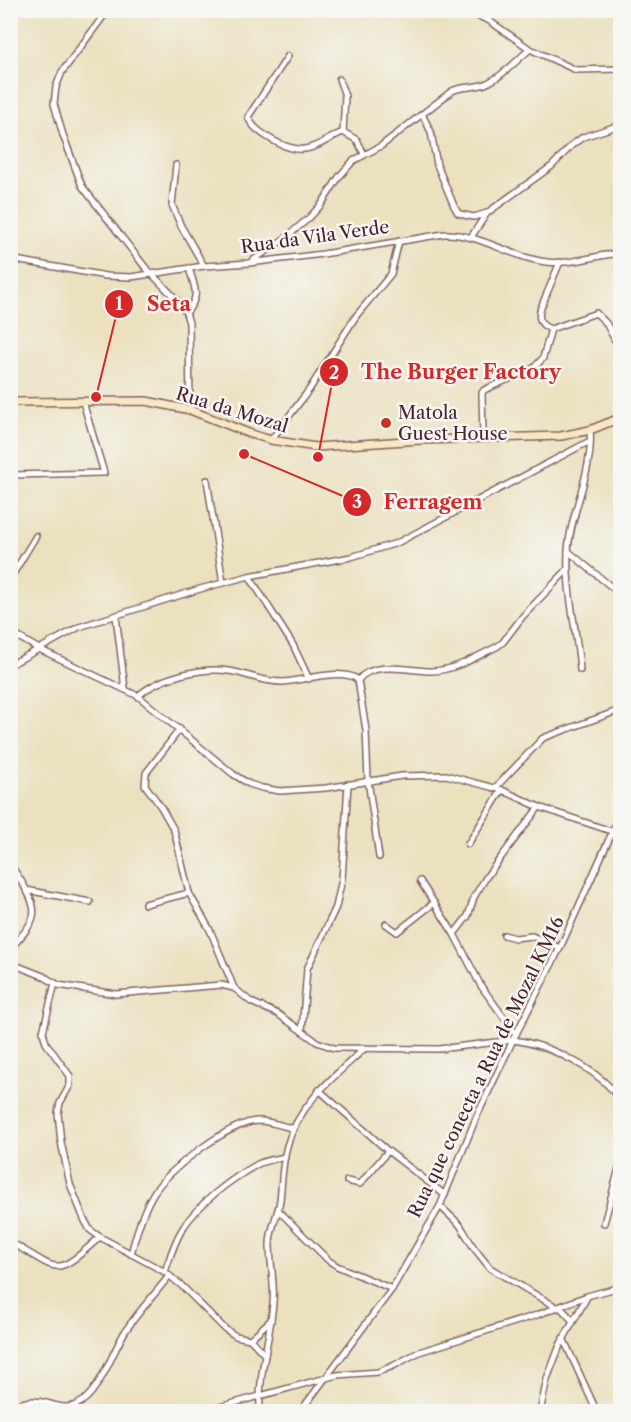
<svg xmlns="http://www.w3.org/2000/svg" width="631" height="1422" viewBox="0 0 631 1422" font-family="'Libre Caslon Text',serif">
	<rect width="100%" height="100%" fill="#f6f6f2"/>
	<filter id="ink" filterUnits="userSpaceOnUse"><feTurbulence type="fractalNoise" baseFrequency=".0167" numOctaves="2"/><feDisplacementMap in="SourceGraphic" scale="12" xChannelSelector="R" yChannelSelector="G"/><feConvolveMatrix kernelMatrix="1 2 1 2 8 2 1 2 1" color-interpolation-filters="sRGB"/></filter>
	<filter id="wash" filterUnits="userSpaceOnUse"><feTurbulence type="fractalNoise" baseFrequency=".008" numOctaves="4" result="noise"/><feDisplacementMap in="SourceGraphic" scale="24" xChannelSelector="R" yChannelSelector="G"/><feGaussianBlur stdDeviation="1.35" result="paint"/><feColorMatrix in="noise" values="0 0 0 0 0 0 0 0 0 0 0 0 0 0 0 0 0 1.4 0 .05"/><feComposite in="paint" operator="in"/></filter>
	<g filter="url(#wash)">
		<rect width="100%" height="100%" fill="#ebe1bf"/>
	</g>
	<g filter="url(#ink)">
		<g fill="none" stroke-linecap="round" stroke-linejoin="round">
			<!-- minor casing -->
			<g stroke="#82635f" stroke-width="8">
				<g id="minor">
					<path d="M108 10 62 72 56 87 54 104 63 135 82 186 145 267 179 302 186 313 189 323 190 410"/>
					<path d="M451 10 467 12 488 20 530 49 576 70 620 69"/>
					<path d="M288 56 248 117C254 133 287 151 304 149 318 148 330 137 343 132L357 140 364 154"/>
					<path d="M339 79 345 96 343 132"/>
					<path d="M422 114 431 132 437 165 454 206 458 213 464 215 474 217 487 213"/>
					<path d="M176 165 172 205 181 226 204 266"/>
					<path d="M471 237 487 213 552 166 572 145 583 137 620 125"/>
					<path d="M10 259 106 276 131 277 204 266 249 263 323 254 444 234C480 233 511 258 547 262 569 265 597 255 620 253"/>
					<path d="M252 261 284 239 309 218 321 205 339 177 353 161 381 146 452 91C462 86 474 88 485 84 502 77 516 61 530 49"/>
					<path d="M560 262 540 310C538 320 541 326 551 329L596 313 606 323 620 350"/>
					<path d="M186 313C201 295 195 289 189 268"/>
					<path d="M614 421 620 428"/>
					<path d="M483 437 482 393 484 390 534 368 543 358 551 329"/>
					<path d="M271 440 309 390 356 316 391 274 399 241"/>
					<path d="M10 475 104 473 83 402"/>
					<path d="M207 480 223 583"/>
					<path d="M568 551 620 594"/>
					<path d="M249 576 293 645 309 679"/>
					<path d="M10 579 36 536"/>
					<path d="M116 616 125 689"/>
					<path d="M10 632 39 649 138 696 233 774 249 784 262 788 280 791 326 788 402 776 446 775 502 790 539 807 620 834"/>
					<path d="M10 665 79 627 200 589 249 576 351 557 397 543 590 441"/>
					<path d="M580 670C577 630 566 592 568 552 570 511 594 472 590 430"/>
					<path d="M358 680C374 660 411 671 431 671 454 671 478 656 498 646L503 642 523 616 569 568"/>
					<path d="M358 680 366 730 368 780 379 857"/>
					<path d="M138 696C159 677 201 667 229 671 249 674 260 682 283 682 302 681 344 667 358 680"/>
					<path d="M180 729 146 773 145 785 161 807 174 830 189 893 210 930 234 988"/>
					<path d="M495 788 543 738 620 710"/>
					<path d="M468 844 502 790"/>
					<path d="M10 864C18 877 38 902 33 917 30 928 18 940 10 949"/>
					<path d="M420 881 454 934 481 986 516 1034"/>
					<path d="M26 890 90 902"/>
					<path d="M145 904 189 893"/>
					<path d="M386 924 397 932 434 903"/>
					<path d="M454 934 468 916 474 897 487 876 539 807"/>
					<path d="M504 935 515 938 532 936 560 948"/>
					<path d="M10 963 43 976 58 985 116 994 221 985 234 988 251 1002 278 1014 317 1042 334 1048 439 1049 513 1040C548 1044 601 1070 620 1100"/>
					<path d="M55 983 43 1032 46 1043 70 1076V1085L60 1103 58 1113 61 1142 70 1184 84 1219 90 1230 100 1237 165 1272 182 1286 225 1329 236 1336 250 1339 265 1355"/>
					<path d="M302 1031 307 969 336 907 342 879 348 784"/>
					<path d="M319 1090 388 1151 445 1195"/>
					<path d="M347 1181 360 1184 388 1151"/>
					<path d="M440 1206 460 1225 474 1248 490 1268 558 1308"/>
					<path d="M278 1210 328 1260 337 1266 392 1289"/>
					<path d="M604 1223 620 1165"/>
					<path d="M10 1242C61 1270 52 1280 100 1237"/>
					<path d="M131 1254C136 1234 142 1212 153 1194 167 1170 230 1122 258 1121 270 1121 283 1126 294 1129"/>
					<path d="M165 1272C170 1257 174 1242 183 1228 199 1203 231 1179 258 1164 265 1160 277 1159 285 1157"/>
					<path d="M560 1307 572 1320"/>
					<path d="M563 1338 597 1412"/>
					<path d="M250 1339 271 1320"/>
					<path d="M10 1409C40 1389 54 1414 76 1405 99 1396 113 1350 126 1330 139 1311 155 1294 169 1276"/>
					<path d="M201 1412 337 1375 378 1372 393 1366 419 1352 537 1315 587 1296 620 1287"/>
					<path d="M260 1412C258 1375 270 1339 273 1303 275 1284 270 1264 270 1244 270 1229 278 1215 280 1200 282 1183 282 1163 287 1146 299 1103 334 1077 365 1048"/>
					<path d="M300 1412 392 1289 440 1206 476 1118 513 1040 560 948 620 815"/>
					<path d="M540 1412 547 1379 560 1345 587 1297"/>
				</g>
			</g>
			<!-- secondary casing -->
			<g stroke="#82635f" stroke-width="10">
				<path id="secondary" d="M10 402 146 401 190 410 251 434 271 440 316 447 421 440 561 436 590 430 620 418"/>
			</g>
			<!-- minor -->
			<use href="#minor" stroke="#fff" stroke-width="5"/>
			<!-- secondary -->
			<use href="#secondary" stroke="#f9e7c3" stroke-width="7"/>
		</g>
	</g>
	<!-- markers -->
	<circle fill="#c8321e" stroke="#f6f6f2" stroke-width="2" cx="386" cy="423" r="6"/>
	<g text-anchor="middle" stroke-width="5" stroke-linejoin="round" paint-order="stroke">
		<!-- street labels -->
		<g font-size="18" fill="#4a1f2b" stroke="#f6f6f2">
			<text transform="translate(315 237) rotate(-8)" y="6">Rua da Vila Verde</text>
			<text transform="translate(232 410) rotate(17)" y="6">Rua da Mozal</text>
			<text transform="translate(486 1067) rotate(-64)" y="6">Rua que conecta a Rua de Mozal KM16</text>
		</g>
		<!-- poi labels -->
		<g font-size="18" fill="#4a1f2b" stroke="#f6f6f2" text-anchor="start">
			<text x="398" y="419">Matola<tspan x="398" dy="21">Guest House</tspan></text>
		</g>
	</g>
	<!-- callouts -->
	<path fill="none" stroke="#d62828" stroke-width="2" d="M96 397L119 304M318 457L334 372M244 454L357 502"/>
	<g fill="#d62828" stroke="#f6f6f2" stroke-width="2">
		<circle cx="96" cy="397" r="6"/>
		<circle cx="318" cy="457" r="6"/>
		<circle cx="244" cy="454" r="6"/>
		<circle cx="119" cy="304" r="15"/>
		<circle cx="334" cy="372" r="15"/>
		<circle cx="357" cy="502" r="15"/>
	</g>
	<g font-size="18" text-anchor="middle" font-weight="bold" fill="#fff">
		<text x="119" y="310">1</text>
		<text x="334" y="379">2</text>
		<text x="357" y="508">3</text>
	</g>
	<g font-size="20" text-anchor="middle" font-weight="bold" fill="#d62828" stroke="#f6f6f2" stroke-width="5" stroke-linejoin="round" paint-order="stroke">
		<text x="169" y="311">Seta</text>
		<text x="461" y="379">The Burger Factory</text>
		<text x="433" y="509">Ferragem</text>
	</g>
	<!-- margin -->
	<rect width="631" height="1422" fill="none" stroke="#f6f6f2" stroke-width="36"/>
</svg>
